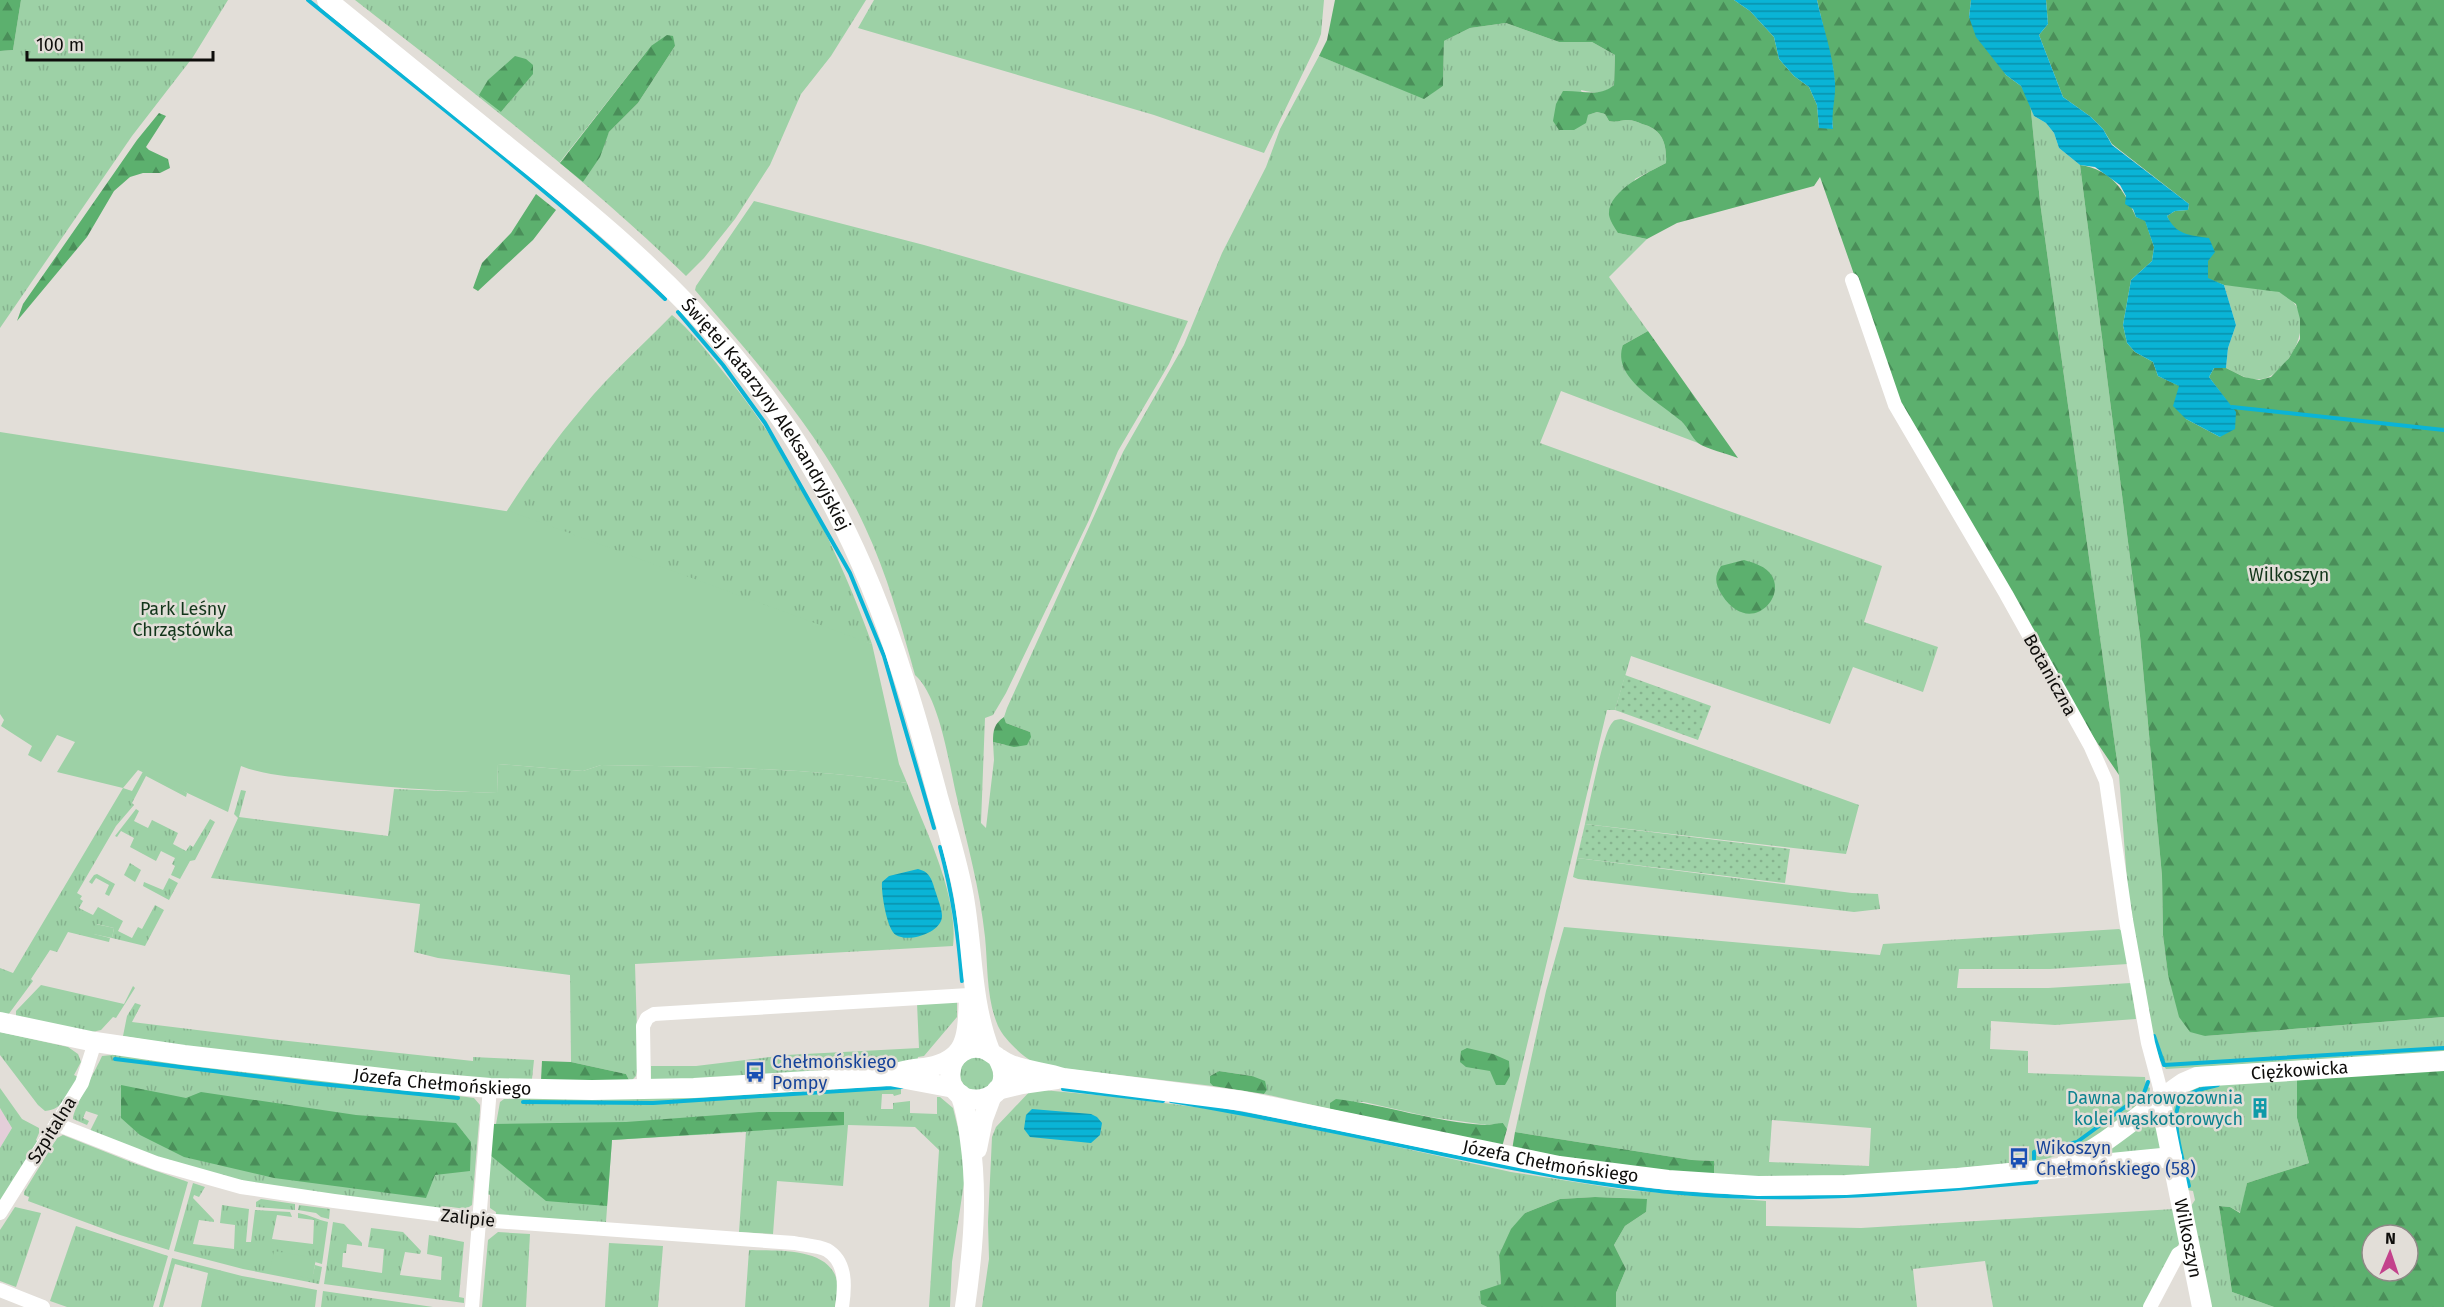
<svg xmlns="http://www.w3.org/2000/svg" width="2444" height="1307" viewBox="0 0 2444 1307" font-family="'Fira Sans',sans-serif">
	<defs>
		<pattern id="grass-tufts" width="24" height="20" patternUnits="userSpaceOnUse" patternTransform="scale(1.5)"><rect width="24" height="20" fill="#9dd1a6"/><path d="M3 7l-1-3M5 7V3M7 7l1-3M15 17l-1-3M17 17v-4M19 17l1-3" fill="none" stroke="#86b28e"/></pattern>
		<pattern id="forest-firs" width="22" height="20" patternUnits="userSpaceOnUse" patternTransform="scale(1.5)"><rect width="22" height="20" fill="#5cb06e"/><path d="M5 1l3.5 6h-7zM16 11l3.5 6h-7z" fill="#4a8e59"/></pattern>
		<pattern id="garden-dots" width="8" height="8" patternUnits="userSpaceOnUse" patternTransform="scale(1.5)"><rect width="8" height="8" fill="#9dd1a6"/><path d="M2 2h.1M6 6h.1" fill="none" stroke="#86b28e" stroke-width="1.8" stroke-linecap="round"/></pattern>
		<pattern id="water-rules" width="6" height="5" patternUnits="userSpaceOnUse" patternTransform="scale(1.5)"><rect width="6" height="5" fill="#0ab4d6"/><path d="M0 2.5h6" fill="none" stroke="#0991ac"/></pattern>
	</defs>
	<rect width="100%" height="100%" fill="#e2ded8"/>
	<!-- medical -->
	<path fill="#e4ced9" d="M0 1108 12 1128 0 1148Z"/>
	<!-- grass -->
	<g fill="url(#grass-tufts)" fill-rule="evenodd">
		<path d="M21 0H228L193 57 132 136 0 328V51L13 50Z"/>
		<path d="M355 0H866L831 56 801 94 770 165 735 219 704 258 686 276C583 176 468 88 355 0ZM651 46H675L638 103 609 132 583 182 560 162ZM526 59 521 88 501 112Z"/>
		<path d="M874 0H1324L1321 34 1318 42 1264 153 1154 115 858 28Z"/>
		<path d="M1506 23 1559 42H1592L1615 55 1614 85C1603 95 1595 93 1581 90L1588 115 1597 112 1605 114 1609 121C1617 123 1620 120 1628 120 1632 120 1638 122 1642 124 1662 129 1667 143 1666 163L1635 179 1618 233 1647 239 1609 277 1648 331 1623 345 1666 408 1690 429 1698 443 1561 391 1540 443 1882 566 1864 622 1938 647 1923 692 1853 667 1830 724 1631 656 1615 710H1607L1507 1129 1503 1123 1487 1125 1430 1117 1364 1102 1330 1103V1109L1264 1094 1267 1090 1252 1076 1219 1071 1210 1076V1083L1213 1086 1034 1065 1033 1062C1021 1055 1004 1039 998 1026 986 998 988 966 985 937 980 889 967 844 957 798 949 765 940 697 915 675 901 625 887 574 865 527 824 437 759 365 695 290L696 286 754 201 924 245 1188 321 1169 364 1118 451 1089 520 1006 693 993 715 985 718 981 823 986 828 994 760 993 742 1005 745 1030 732 1006 723 1004 717 1007 708 1123 452 1184 345 1222 253 1266 167 1280 129 1319 56 1424 98 1443 86 1444 41 1470 28Z"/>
		<path d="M2030 101 2034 116 2046 123 2054 133 2059 148 2080 165 2140 636 2162 876 2163 935 2168 975 2205 1036 2444 1017V1052L2166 1069 2158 1058 2153 1043 2145 988 2129 907 2119 775 2040 202Z"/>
		<path d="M2224 285C2241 286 2263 286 2279 292 2312 306 2303 344 2283 365 2276 372 2271 378 2261 379 2248 381 2237 373 2226 368L2228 348 2236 325Z"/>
		<path d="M672 315C690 330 706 350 721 369 788 450 837 546 872 644L490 538C518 492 548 448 583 407 610 374 642 346 672 315Z"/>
		<path d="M1621 719 1859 805 1846 854 1585 824C1589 806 1603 733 1612 723 1615 719 1616 720 1621 719Z"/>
		<path d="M498 764 583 771 601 765C704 767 806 767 907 783 925 829 959 896 953 946L635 964 638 1066 636 1076 630 1082 626 1074 571 1062 570 975 438 958 414 952 420 904 211 878 238 818 234 814 241 790 246 791 239 817 388 836 394 789 497 793Z"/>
		<path d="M145 768 187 793 186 797 146 776 132 803 134 805 116 826 77 893 82 896 80 899 83 901 79 908 93 915 98 907 123 921 118 931 132 938 138 927 142 929 155 905 164 910 145 946 112 938 114 928 97 924 94 934 110 938 109 942 68 932 57 952 50 950 31 979 33 981 8 1015 0 1013V968L13 973 123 788 132 791Z"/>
		<path d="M136 809 139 811 134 821 148 828 152 820 178 833 173 844 186 851 190 845 193 847 210 819 215 822 195 860 190 861 180 879 171 875 175 866 172 864 175 858 161 851 156 861 130 847 134 838 121 831 117 837 115 836Z"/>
		<path d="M1577 858 1852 893 1878 894 1880 909 1854 912 1578 879 1573 877Z"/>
		<path d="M130 863 141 870 135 882 124 875Z"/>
		<path d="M97 874 115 884 109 896 105 894 109 885 96 878 92 884 89 882 94 875Z"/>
		<path d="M169 878 178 883 169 900 143 886 144 882 163 890Z"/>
		<path d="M1564 927 1880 955 1883 944 2119 929 2124 932 2128 964 2050 969H1959L1957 988H2048L2131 983 2136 1019 2055 1025 1991 1021 1990 1049 2028 1051V1073L2145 1077 2146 1086 2150 1088 2149 1095C2115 1127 2072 1158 2025 1163L2024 1154 2014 1155V1163L1882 1175 1714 1177V1161L1692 1160 1515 1132 1546 991ZM1772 1120 1871 1128 1869 1166 1769 1162Z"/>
		<path d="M41 985 124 1004 133 986 135 988 116 1018 113 1017 101 1030 92 1032 16 1016V1011Z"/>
		<path d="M957 1001V1017L924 1056 918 1057 916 1068 657 1082 651 1079V1066H696L786 1055 919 1048 917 1003Z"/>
		<path d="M135 1003 141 1005 132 1022 270 1039 473 1061V1057L534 1060 532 1079 517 1082 226 1053 123 1036 127 1016Z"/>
		<path d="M0 1032 68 1047 78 1054 81 1062 74 1075 78 1077C70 1091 64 1110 45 1111L38 1105 0 1055Z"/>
		<path d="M113 1051 474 1098 480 1105V1110L472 1205 466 1209 451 1207 450 1211C378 1201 304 1194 233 1179 183 1168 136 1149 90 1131L98 1115 86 1111 83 1118 89 1121 87 1125 73 1119C72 1111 97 1068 102 1056L112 1055Z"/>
		<circle cx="977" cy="1074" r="17"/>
		<path d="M2297 1074V1118L2309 1163 2247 1183 2241 1213 2230 1207 2219 1206 2232 1292 2274 1307H2210L2189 1209 2195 1200 2193 1191 2187 1190C2182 1169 2166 1124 2175 1104 2185 1078 2271 1077 2297 1074Z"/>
		<path d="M901 1085V1094L894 1096 893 1094H882L881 1109H893V1103L910 1101V1113L937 1114V1097H940L953 1108 963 1148 964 1183 952 1262 950 1307H929L939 1150 915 1127 848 1125 843 1186 777 1181 773 1234 739 1232 746 1132 612 1140 606 1222 496 1216V1212L490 1208V1195L487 1194 492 1124H496L500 1102 504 1099H517L518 1095 684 1098Z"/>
		<path d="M0 1088 22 1119 39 1128V1133L36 1140 38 1142 0 1205V1148L12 1128 0 1108Z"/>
		<path d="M1032 1089 1118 1097 1249 1114 1511 1172 1626 1190 1766 1201V1226L1861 1228 2174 1209 2181 1240 2144 1307H1993L1985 1261 1913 1269 1917 1307H1616V1293L1626 1269 1614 1245 1625 1226 1646 1212 1622 1198 1595 1197 1560 1199 1525 1213 1499 1255 1501 1284 1481 1304 1487 1307H982L989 1259 988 1222 992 1137 996 1127Z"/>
		<path d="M2150 1117 2155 1118 2162 1144 2160 1149 2109 1156 2105 1154V1151Z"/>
		<path d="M63 1135 136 1164 188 1182 169 1250 120 1235 28 1201 29 1197 24 1195V1192L57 1138Z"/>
		<path d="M193 1183 205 1187 199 1197 194 1195 193 1198 214 1220V1222L199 1220 193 1244 234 1249 235 1225 220 1223 222 1205 249 1209 246 1242H251L255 1210 290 1212 292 1217 277 1215 272 1239 313 1244 314 1220 298 1218V1213C311 1215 317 1220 328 1222L322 1264 315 1262 316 1258 312 1279 315 1265 322 1267 319 1284 243 1269 174 1251Z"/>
		<path d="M261 1199 295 1204V1210L256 1207V1202Z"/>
		<path d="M299 1205 330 1209 329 1219 321 1217 316 1213 298 1210Z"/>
		<path d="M15 1207 41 1213 16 1287 0 1281V1230Z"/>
		<path d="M333 1222 344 1224 362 1243V1246L347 1244 346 1253H343L342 1267 382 1273 384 1249 368 1247 371 1228 403 1232 421 1251 420 1254 405 1252 400 1275 441 1280 442 1257 427 1254 429 1235 464 1242 459 1297 464 1298V1303L324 1284Z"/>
		<path d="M76 1226 168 1256 153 1307H67L50 1301Z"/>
		<path d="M498 1232 530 1234 526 1307H482L488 1240Z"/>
		<path d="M609 1243 663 1246 658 1307H605Z"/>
		<path d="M749 1250C778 1251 836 1246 838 1288 838 1294 836 1301 835 1307H745Z"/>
		<path d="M172 1258 242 1276 317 1290 315 1307H201L208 1273 175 1264 163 1307H159Z"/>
		<path d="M323 1291 433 1307H321Z"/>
	</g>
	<!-- forest -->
	<g fill="url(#forest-firs)" fill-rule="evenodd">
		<path d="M0 0H21L13 50 0 51Z"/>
		<path d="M1335 0H1734L1750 11 1774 37 1779 59 1794 76 1809 87 1817 105 1819 128H1833L1831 111 1835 85 1833 68 1817 0H1971L1969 17 2006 75 2021 86 2030 101 2040 202 2119 775 2079 716 1899 403 1820 177 1814 186 1677 223 1647 239 1618 233C1615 228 1610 221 1609 215 1607 191 1649 172 1666 163 1667 143 1662 129 1642 124 1638 122 1632 120 1628 120 1620 120 1617 123 1609 121L1605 114 1597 112 1588 115 1586 123 1574 130H1559L1553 121 1556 104 1563 91C1581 90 1599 98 1614 85L1615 55 1592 42H1559L1506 23 1470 28 1444 41 1443 86 1424 99 1319 56 1327 40Z"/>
		<path d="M2046 0H2444V1017L2205 1036 2190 1032 2179 1017 2168 975 2163 935 2162 876 2140 636 2080 165C2112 170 2124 190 2136 217L2145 220 2154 247 2152 261 2131 280 2123 325 2127 343 2135 352 2153 362 2158 376 2180 386 2186 419 2220 437 2235 412 2209 377 2214 368H2226L2244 377 2259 380 2271 377 2289 358 2300 339V319L2296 304 2279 292 2224 285 2208 279V261L2172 227 2167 216 2175 211 2188 210 2189 204 2112 144 2103 129 2091 117 2063 97 2039 35 2048 24Z"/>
		<path d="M667 35 673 36 675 46 638 103 609 132 600 157 583 182 560 163 651 46Z"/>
		<path d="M515 56 526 59 533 65V74L501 112 479 95 488 80Z"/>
		<path d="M159 113 166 116 146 147 149 150 168 159 170 168 160 173H143L130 177 114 191 87 237 17 321 23 304 137 140Z"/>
		<path d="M536 194 556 210 533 240 478 291 473 288 482 263 511 233Z"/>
		<path d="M1648 331 1738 458C1728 454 1706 449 1698 443 1692 438 1688 427 1681 421 1660 402 1611 378 1623 345Z"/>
		<path d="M1744 560C1754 563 1766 566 1772 576 1786 600 1748 636 1722 595 1715 584 1714 576 1721 566Z"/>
		<path d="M1004 717 1006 723 1030 732 1031 737 1027 745 1014 747 993 742C993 730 994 724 1004 717Z"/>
		<path d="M1467 1048 1493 1054 1509 1061 1510 1076 1505 1085H1496L1490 1071 1466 1067 1460 1062 1461 1051Z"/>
		<path d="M542 1061 571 1062 626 1074 630 1082 541 1080Z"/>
		<path d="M2444 1067V1307H2274L2232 1292 2219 1206 2230 1207 2240 1213 2247 1183 2309 1163 2297 1118V1074ZM2372 1235H2408V1271H2372Z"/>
		<path d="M1219 1071 1252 1076 1265 1081 1267 1090 1264 1094 1213 1086 1210 1083V1076Z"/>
		<path d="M121 1085 186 1098 201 1092 356 1115 456 1123 471 1142 470 1171 435 1175 426 1198 274 1178 184 1157 140 1135 121 1118Z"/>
		<path d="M1336 1099C1386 1105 1434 1122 1485 1125 1491 1125 1497 1123 1503 1123L1507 1129 1502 1147 1330 1109V1103Z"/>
		<path d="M759 1112H844V1125L612 1140 607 1206 546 1201 490 1155 492 1124 626 1122Z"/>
		<path d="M1515 1132 1692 1160 1714 1161V1177L1649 1171 1512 1150Z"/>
		<path d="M1595 1197 1647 1199 1646 1212 1625 1226 1614 1245 1626 1269 1616 1293V1307H1487L1481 1304 1480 1291 1501 1284 1499 1255 1511 1229 1525 1213 1560 1199Z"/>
	</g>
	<!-- park -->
	<g fill="#9dd1a6">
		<path d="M0 432 512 512 872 644 899 764 907 783C805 767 704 767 601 765L583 771 498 764 497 793C439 791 381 787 322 780 296 777 266 776 241 766L228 812 138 770 123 788 57 772 75 742 57 735 41 762 28 755 32 746 1 726 4 720 0 714Z"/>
		<path d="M96 924 114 928 112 938 93 934Z"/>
		<path d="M274 1251 316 1258 312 1279 270 1270Z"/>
	</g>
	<!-- garden -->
	<g fill="url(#garden-dots)">
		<path d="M1625 675 1711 706 1698 740 1615 710Z"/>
		<path d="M1585 824 1790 849 1785 883 1577 858Z"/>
	</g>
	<!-- water -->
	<g fill="url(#water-rules)">
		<path d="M1734 0H1817C1823 27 1833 55 1835 82 1836 98 1831 111 1833 129L1819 128 1817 105 1809 87 1794 76 1779 59 1774 37 1750 11Z"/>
		<path d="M1971 0H2046L2048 24 2039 35 2063 97 2091 117 2103 129 2112 145 2189 204 2188 210 2175 211 2167 216C2176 235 2189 235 2209 238L2215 252 2208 261V278L2224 285 2236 325 2228 348 2226 368H2214L2209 377 2236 412 2235 429 2220 437 2186 419 2173 406 2179 386 2158 376 2153 362 2135 352 2127 343 2123 325 2131 280 2152 261 2154 247 2145 221 2136 217 2133 209 2125 204 2126 196 2120 185 2095 167 2080 165 2059 148 2054 133 2046 123 2034 116 2021 86 2006 75 1976 37 1969 17Z"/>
		<path d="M918 869C931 872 932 881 936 893 938 900 942 909 942 916 942 933 908 943 896 935 887 930 881 893 882 882L889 876Z"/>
		<path d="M1032 1109 1091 1114 1097 1117 1102 1123 1100 1135 1091 1143 1030 1137 1024 1129 1026 1115Z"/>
	</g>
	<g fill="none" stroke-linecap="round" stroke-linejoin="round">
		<!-- stream -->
		<g stroke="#0ab4d6" stroke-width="4">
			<path d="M308 0C428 98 553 192 665 299"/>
			<path d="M678 312 723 365 765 423 850 573 884 656 934 828"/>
			<path d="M2232 407 2444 430"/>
			<path d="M940 847C953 896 958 932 962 981"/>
			<path d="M2154 1036 2164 1065 2444 1048"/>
			<path d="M115 1059 311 1083 458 1098"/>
			<path d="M1063 1089 1163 1101"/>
			<path d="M1171 1101C1262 1116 1352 1135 1442 1154 1525 1171 1608 1188 1693 1194 1807 1203 1922 1192 2036 1182L2037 1180"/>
			<path d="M523 1102 653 1103 902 1087"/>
			<path d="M2034 1159V1152L2077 1142 2144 1093 2148 1082"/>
			<path d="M2189 1186C2185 1168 2169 1117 2180 1103 2188 1091 2205 1088 2218 1085"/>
		</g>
		<!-- street -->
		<g stroke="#fff" stroke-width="14">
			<path d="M1852 280 1895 405 2006 594 2090 745 2106 781 2126 920 2148 1043 2160 1088V1099"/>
			<path d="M644 1089 643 1026 647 1018 654 1014 969 995"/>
			<path d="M56 1124 156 1163 241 1187 334 1201 481 1220 794 1243C804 1245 819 1246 827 1250 847 1262 845 1287 842 1307"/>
			<path d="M0 1213 82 1083 95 1042"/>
			<path d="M0 1290 43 1307"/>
			<path d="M472 1307 490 1088"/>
			<path d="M2150 1307 2178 1254 2190 1247"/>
		</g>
		<!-- secondary -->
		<g stroke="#fff" stroke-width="20">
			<path id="s1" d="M327 0C387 49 448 98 508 147 588 211 666 275 732 354 810 447 866 558 902 673 916 714 927 756 938 797 947 828 957 860 963 892 973 944 970 1000 990 1051"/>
			<path id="s2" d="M0 1022 95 1042 184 1055 408 1081 490 1088 592 1090 694 1088 890 1076 954 1088"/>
			<path id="s3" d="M997 1057C1026 1106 942 1116 951 1069 952 1060 959 1052 968 1049 986 1043 994 1058 1009 1064 1024 1071 1046 1072 1063 1078L1243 1101 1559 1166 1668 1180 1758 1186 1846 1185 1958 1178 2172 1157"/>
			<path d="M897 1073C908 1069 918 1069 929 1067 970 1059 967 1032 969 998"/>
			<path d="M997 1090 1022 1084 1057 1079"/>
			<path d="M960 1094C966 1109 968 1123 970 1140 978 1196 973 1251 965 1307"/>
			<path id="s4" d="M2160 1099 2202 1307"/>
			<path d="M977 1149 983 1119 992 1095"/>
			<path id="s5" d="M2066 1163C2107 1146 2146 1108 2183 1083L2197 1077 2444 1061"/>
		</g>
	</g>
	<!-- icons -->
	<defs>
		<g id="bus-bare" transform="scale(1.62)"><path d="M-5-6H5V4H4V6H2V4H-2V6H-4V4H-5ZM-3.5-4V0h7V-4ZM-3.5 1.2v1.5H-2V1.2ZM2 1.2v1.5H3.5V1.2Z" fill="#1a4fb4" stroke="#e2ded8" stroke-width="2.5" paint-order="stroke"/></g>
		<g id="building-bare" transform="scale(1.62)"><path d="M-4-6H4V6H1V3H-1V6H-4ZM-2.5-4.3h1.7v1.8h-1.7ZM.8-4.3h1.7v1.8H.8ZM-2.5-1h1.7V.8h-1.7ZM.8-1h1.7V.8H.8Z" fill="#0f9aa8" stroke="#e2ded8" stroke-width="2.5" paint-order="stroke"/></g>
	</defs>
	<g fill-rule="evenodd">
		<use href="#bus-bare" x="755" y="1072"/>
		<use href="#building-bare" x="2260" y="1108"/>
		<use href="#bus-bare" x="2019" y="1158"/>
	</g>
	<g text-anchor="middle" stroke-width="5" stroke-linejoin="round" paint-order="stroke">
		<!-- street labels -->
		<g font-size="18" fill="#0e0d0b" stroke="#e2ded8">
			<text dy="6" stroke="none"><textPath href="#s1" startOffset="608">Świętej Katarzyny Aleksandryjskiej</textPath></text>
			<text transform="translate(2050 675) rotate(61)" y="6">Botaniczna</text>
			<text dy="6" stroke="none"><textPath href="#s5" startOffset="260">Ciężkowicka</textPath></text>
			<text dy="6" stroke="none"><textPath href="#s2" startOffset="447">Józefa Chełmońskiego</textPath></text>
			<text transform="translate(52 1130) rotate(-58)" y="6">Szpitalna</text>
			<text dy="6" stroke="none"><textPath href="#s3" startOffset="730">Józefa Chełmońskiego</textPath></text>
			<text transform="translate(468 1218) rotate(6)" y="6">Zalipie</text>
			<text dy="6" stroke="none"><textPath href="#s4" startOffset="142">Wilkoszyn</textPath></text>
		</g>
		<!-- park labels -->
		<g font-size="18" fill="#12351a" stroke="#e2ded8">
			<text x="2289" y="581">Wilkoszyn</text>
			<text x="183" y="615">Park Leśny<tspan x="183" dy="21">Chrząstówka</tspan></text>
		</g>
		<!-- transit labels -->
		<g font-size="18" fill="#164399" stroke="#e2ded8" text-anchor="start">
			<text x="772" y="1068">Chełmońskiego<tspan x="772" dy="21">Pompy</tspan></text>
			<text x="2036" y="1154">Wikoszyn<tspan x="2036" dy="21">Chełmońskiego (58)</tspan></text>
		</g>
		<!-- culture labels -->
		<g font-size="18" fill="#0d838f" stroke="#e2ded8" text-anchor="end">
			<text x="2243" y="1104">Dawna parowozownia<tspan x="2243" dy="21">kolei wąskotorowych</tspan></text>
		</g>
	</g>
	<!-- north arrow -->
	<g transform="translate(2390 1253) rotate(2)"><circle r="28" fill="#e2ded8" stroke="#8d8a86" stroke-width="1.5"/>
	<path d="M0-4.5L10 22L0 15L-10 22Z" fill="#c3428c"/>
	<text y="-9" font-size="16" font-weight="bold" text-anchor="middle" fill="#0e0d0b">N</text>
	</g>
	<!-- scale -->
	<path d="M27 51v9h186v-9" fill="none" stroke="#0e0d0b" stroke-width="3"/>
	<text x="36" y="51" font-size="18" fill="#0e0d0b" stroke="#e2ded8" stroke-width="4.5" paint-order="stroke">100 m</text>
</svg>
